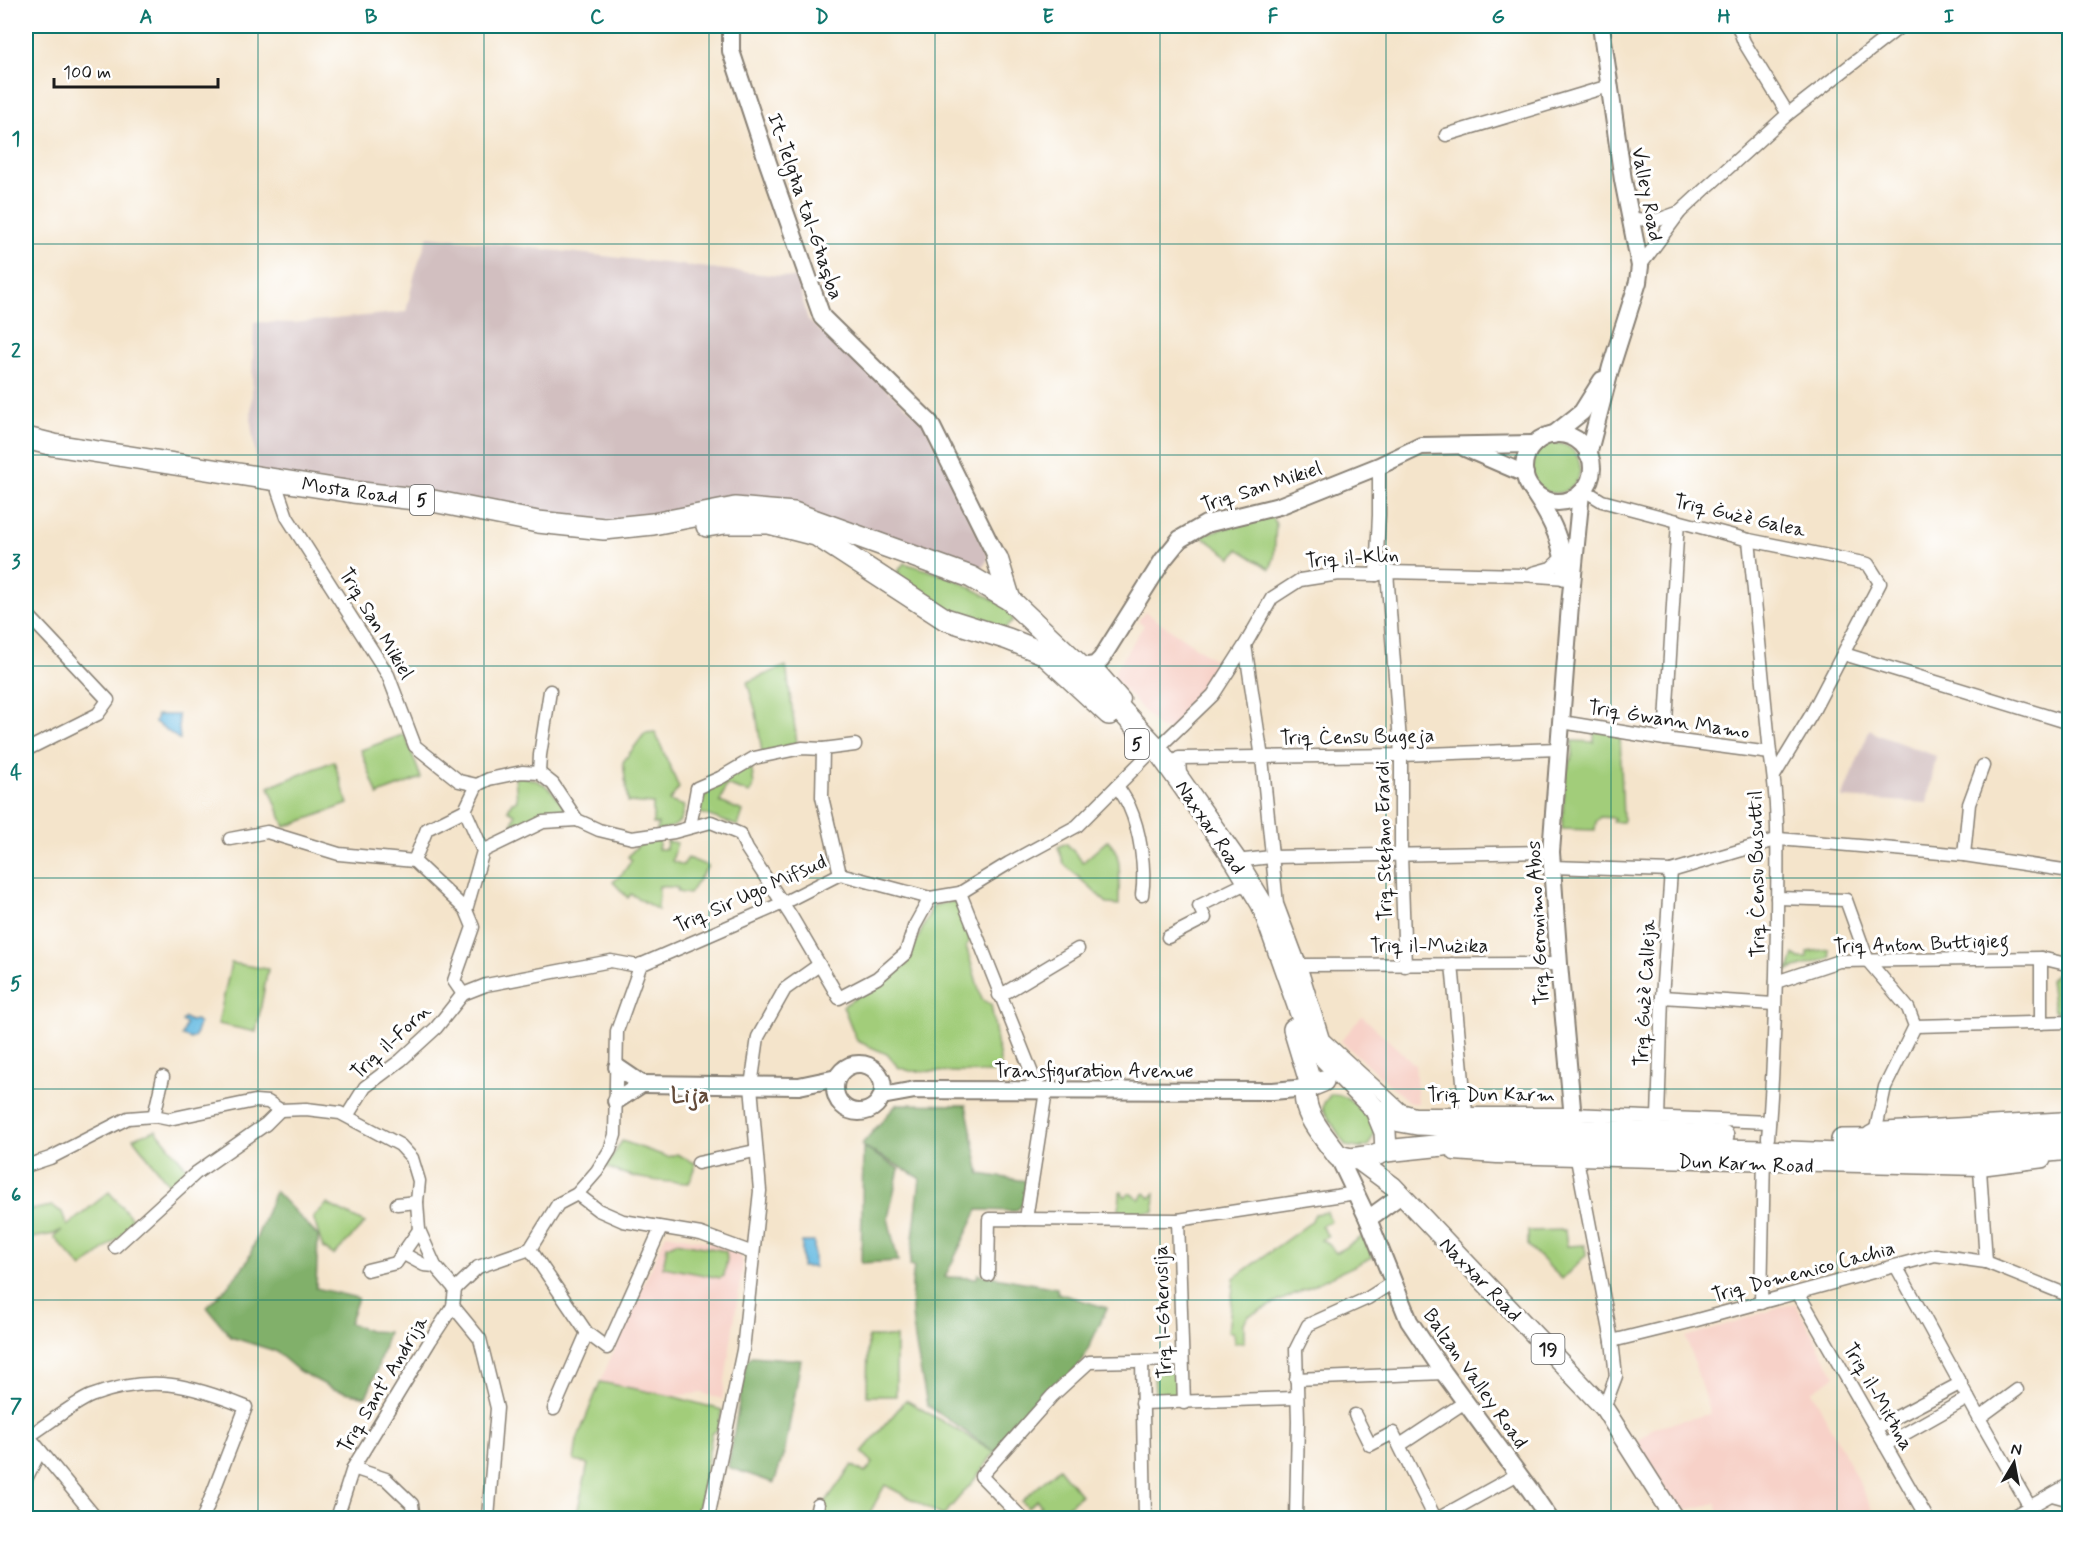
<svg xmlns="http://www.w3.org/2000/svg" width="2095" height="1544" viewBox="0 0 2095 1544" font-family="Mynerve,sans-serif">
	<rect width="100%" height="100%" fill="#fff"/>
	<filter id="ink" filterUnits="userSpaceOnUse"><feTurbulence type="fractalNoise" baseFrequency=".0167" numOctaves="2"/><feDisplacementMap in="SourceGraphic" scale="12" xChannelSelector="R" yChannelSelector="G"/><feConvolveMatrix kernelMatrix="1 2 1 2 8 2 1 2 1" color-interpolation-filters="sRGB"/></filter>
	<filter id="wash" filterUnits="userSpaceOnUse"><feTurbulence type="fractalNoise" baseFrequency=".008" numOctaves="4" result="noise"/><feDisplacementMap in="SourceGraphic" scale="24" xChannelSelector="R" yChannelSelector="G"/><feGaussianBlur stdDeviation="1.35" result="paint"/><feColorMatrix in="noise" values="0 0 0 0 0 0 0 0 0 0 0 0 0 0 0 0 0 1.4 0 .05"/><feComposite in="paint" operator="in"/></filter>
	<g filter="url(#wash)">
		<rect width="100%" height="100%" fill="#f4e4cb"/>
		<!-- built -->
		<g fill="#f7d1c8">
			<path d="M1145 612 1225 667 1207 692 1169 730 1160 729 1115 679V671L1144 625 1138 621Z"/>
			<path d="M1362 1016 1415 1065 1418 1103H1410L1341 1041Z"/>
			<path d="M666 1234 714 1243 740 1254 743 1264 722 1399 702 1393 671 1396 600 1382Z"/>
			<path d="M1795 1303 1835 1376 1812 1391 1876 1516 1871 1518H1720L1716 1503 1677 1512 1637 1441 1654 1427 1710 1414 1686 1337Z"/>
		</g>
		<!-- industrial -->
		<g fill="#d2bfc0">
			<path d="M428 236 797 278 808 320 924 422 989 558 980 571 768 508 632 525 258 474 251 424 254 322 293 323 406 312 415 273Z"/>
			<path d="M1870 729 1878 735 1936 756 1927 803 1842 798Z"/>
		</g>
		<!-- green -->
		<g fill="#a2cd7a" stroke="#5f744b" stroke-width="1.5">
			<circle cx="1555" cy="468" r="25"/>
			<path d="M1270 515 1276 522 1274 558 1270 569 1238 549 1232 558 1200 535Z"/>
			<path d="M904 563 953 578 1009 608 1013 621 1002 631 957 615 896 574Z"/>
			<path d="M786 666 797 743 762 753 756 712 747 682Z"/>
			<path d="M1594 731 1620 734 1623 822H1613L1614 818 1600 817 1596 822 1595 830 1562 829 1565 774 1573 755 1572 741 1594 742Z"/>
			<path d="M655 732 679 788 669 801 684 806C682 826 675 827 657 831L658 824H653V804L628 802 623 762 645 733Z"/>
			<path d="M405 734 421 778 381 793 378 796 361 750Z"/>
			<path d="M334 761 348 804 285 827 269 787Z"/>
			<path d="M751 764 754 785 750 793 726 785 720 802 743 811 738 826 698 812 712 776Z"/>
			<path d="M515 776C542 778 550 787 566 808L557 817 517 832 512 824 515 814 508 810 512 802 517 801Z"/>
			<path d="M660 840 658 849H666L667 841 677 843 672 861 683 865 688 858 708 866 689 894 677 892 678 888 659 886 658 910 631 894 628 898 613 882 623 873 632 860 628 857C639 842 642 842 660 840Z"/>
			<path d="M1108 840C1125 857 1118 883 1119 905L1108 904 1064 864 1058 847 1066 843 1083 862Z"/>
			<path d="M952 901 961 906 970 940 966 946 967 949 982 1000 991 1004 1002 1073 910 1071 898 1067 887 1054 857 1041 843 1006 905 966 933 906Z"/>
			<path d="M1829 949 1830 958 1786 971 1785 969 1790 967 1794 954 1799 958H1807V952Z"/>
			<path d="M231 963 268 969 256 1032 218 1024Z"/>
			<path d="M2055 974 2069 978V1014L2054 1011 2050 980Z"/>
			<path d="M1331 1094C1351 1093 1368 1115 1375 1133L1368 1146 1358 1148 1346 1146 1323 1109 1324 1103Z"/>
			<path d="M156 1130 191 1173 173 1190 133 1138Z"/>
			<path d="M622 1141 668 1157 677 1154 695 1163V1169L689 1183C659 1182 633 1179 606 1167Z"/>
			<path d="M109 1192 136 1223 82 1268 54 1237 62 1230 54 1234 26 1239V1208L29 1207 31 1210 52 1206 62 1212 67 1226Z"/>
			<path d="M1120 1192H1122L1125 1197 1130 1193 1139 1199 1145 1193 1150 1198 1155 1193 1154 1212H1119Z"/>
			<path d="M327 1204 365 1223 334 1255 323 1248 313 1217Z"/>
			<path d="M1327 1212 1331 1221 1321 1226 1328 1236 1321 1240 1327 1242 1336 1253 1363 1236 1373 1257 1248 1316 1244 1323V1342L1234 1343 1233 1332H1228L1234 1278 1311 1222 1315 1214Z"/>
			<path d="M1565 1230 1567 1246 1585 1245 1586 1255 1562 1279 1528 1246V1231Z"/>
			<path d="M676 1242 726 1251 727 1259 724 1276 720 1278 663 1267 667 1246Z"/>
			<path d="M868 1337H896V1396H867Z"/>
			<path d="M1176 1372V1395H1155L1154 1373Z"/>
			<path d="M600 1382 671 1396 722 1410 718 1429 712 1434 697 1518H576L588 1464 574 1461 577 1440Z"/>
			<path d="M906 1400 995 1452 975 1479 943 1516 885 1485 867 1518H819L824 1504 852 1465 865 1473 873 1463 862 1452Z"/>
			<path d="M1059 1468 1081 1495 1054 1518H1045L1047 1516 1039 1508 1041 1506 1037 1500 1028 1508 1022 1501Z"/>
		</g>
		<!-- forest -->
		<g fill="#81b06a" stroke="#4e6643" stroke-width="1.5">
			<path d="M897 1104 966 1105 980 1174 1026 1181 1024 1203 1016 1211 978 1210 945 1277 977 1278 978 1274 1057 1288 1058 1293 1107 1308 1082 1362 995 1452 927 1405C919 1360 906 1313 914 1267L910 1265 920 1178 861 1145Z"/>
			<path d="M863 1147 899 1169 888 1218 898 1261 861 1263Z"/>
			<path d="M275 1191 318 1236 316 1288 358 1298 349 1323 369 1331 388 1332 376 1373 366 1397 333 1389 299 1371 275 1351 231 1337 207 1307 226 1288 247 1262Z"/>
			<path d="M752 1356 801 1360 785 1450 774 1483 728 1467 746 1362Z"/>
		</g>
		<!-- water -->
		<g fill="#64b9e1" stroke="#406a7e" stroke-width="1.5">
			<path d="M157 715H178L180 740 155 722Z"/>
			<path d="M185 1018 190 1021 196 1020 199 1024 195 1036 191 1039 182 1036 186 1024 182 1021Z"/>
			<rect x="802" y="1242" width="12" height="25"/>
		</g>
	</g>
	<g filter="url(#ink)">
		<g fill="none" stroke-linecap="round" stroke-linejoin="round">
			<!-- street casing -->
			<g stroke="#888074" stroke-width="15">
				<g id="street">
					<path d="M1738 26 1744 42 1788 114"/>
					<path d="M1446 135 1609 86"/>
					<path d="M1632 219 1658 220 1680 212"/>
					<path d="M1640 266 1680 212 1706 188 1788 114 1901 26"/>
					<path d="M1584 490 1602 501 1749 540 1868 564 1880 583 1811 715 1774 776"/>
					<path d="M278 491 287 517 388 675 415 746 459 781 477 785"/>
					<path d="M1749 540 1770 753C1780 810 1777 866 1777 922 1776 994 1774 1066 1768 1138"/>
					<path d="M1387 572 1401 755V855L1405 966"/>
					<path d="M1533 573 1551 568 1564 556"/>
					<path d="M1376 575 1379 515V466"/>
					<path d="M26 615 27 614 108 700 98 714 26 750"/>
					<path d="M1245 645 1262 758 1277 904 1300 965 1323 1039 1401 1110 1415 1114H1572L1769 1122"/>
					<path d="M1844 654 2070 723"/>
					<path d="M1099 670 1124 699"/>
					<path d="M1562 722 1665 739 1770 753"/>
					<path d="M1665 739 1678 521"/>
					<path d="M823 749 822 797 840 874"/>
					<path d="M1157 749 1213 695 1245 645 1272 598 1300 580 1339 574 1376 575 1387 572 1523 575 1566 578"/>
					<path d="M539 773 540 755 550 691"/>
					<path d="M1180 775 1179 758 1401 755 1559 749"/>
					<path d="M477 785 489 779 522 772 539 773 553 784 577 820 599 830 632 838 674 832 711 822 740 834 747 849 791 916 839 998 877 978 906 953 914 927 930 898"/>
					<path d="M1117 786C1121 792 1126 799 1129 806 1140 830 1146 869 1142 895"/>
					<path d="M465 810 483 851 466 910"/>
					<path d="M690 827 697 788 720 778 754 758 802 748 823 749 855 745"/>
					<path d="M230 839 267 832 339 854 414 861"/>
					<path d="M483 851 543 822 577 820"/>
					<path d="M1964 855 1969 804 1983 766"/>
					<path d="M1236 861 1271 857 1551 852"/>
					<path d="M1552 867 1671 871 1779 839 1964 855 2070 871"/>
					<path d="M960 893 1039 1091"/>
					<path d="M1777 898 1846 900 1868 961 1908 1008 1915 1026 1885 1087 1876 1129"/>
					<path d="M1168 937 1205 918 1199 906 1242 885"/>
					<path d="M1452 964 1466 1113"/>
					<path d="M1300 965 1559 964"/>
					<path d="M1776 982 1839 961 2041 958 2070 965"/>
					<path d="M463 994 454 981 473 927 466 910 414 861 427 829 465 810 477 785"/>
					<path d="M999 995 1008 991 1078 949"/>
					<path d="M1662 997 1774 1004"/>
					<path d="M2041 1023V958"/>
					<path d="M1915 1026 2070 1022"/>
					<path d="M154 1116 163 1077"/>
					<path d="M347 1116 365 1087 401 1060 436 1028 463 994 486 985 611 961 638 966 783 903 840 874 930 898 960 893 1009 863 1077 826 1149 754"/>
					<path d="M1658 1118 1662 997 1671 871"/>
					<path d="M1869 1133 1876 1129 2070 1118"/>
					<path d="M1454 1154 1497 1157 1980 1169 2044 1161"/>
					<path d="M1577 1159 1612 1341 1616 1376 1604 1408"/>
					<path d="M698 1163 755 1151"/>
					<path d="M26 1166 50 1158 128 1118 154 1116 169 1119 255 1101 268 1102 280 1110 306 1109 340 1113 400 1145 412 1158 419 1181 417 1202 419 1230 435 1266 455 1289"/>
					<path d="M1980 1169 1986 1262"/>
					<path d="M577 1194 598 1210 623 1221 701 1234 753 1253"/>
					<path d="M397 1204 417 1202"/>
					<path d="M1026 1219 1046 1091"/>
					<path d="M1178 1220 1184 1403"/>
					<path d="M115 1247 196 1173 266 1124 280 1110"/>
					<path d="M530 1249 587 1333 607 1348 661 1228"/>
					<path d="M402 1253 424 1265 435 1266"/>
					<path d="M1896 1266 1979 1418 2030 1507"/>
					<path d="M367 1270 396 1263 419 1230"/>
					<path d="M988 1275 989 1219 1178 1220 1356 1193"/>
					<path d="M455 1289 478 1267 530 1249 558 1204 577 1194 597 1171 610 1150 615 1135 617 1031 641 964"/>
					<path d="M1798 1293 1927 1518"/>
					<path d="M1761 1303 1764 1155"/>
					<path d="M453 1306 480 1339 497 1408 488 1518"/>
					<path d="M1612 1341 1693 1321 1935 1255 1986 1262 2070 1296"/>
					<path d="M1142 1361 1145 1518"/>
					<path d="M1296 1379 1444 1373"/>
					<path d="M1142 1403 1296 1398"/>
					<path d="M554 1409 587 1333"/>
					<path d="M1355 1415 1370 1445 1393 1433 1435 1518"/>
					<path d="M1979 1418 2017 1390"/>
					<path d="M1876 1428 1961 1383"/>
					<path d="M26 1433 96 1518"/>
					<path d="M29 1436C45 1426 74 1403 91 1396 150 1374 190 1384 246 1407L203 1518"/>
					<path d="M1400 1445 1465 1402"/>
					<path d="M1885 1445 1968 1398"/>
					<path d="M353 1468 386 1479 412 1504 414 1518"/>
					<path d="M26 1479 40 1451"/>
					<path d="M2052 1495 2070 1500"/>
					<path d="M337 1518 353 1468 430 1341 453 1306 455 1289"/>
					<path d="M708 1518 743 1350 760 1191 751 1086 758 1037 785 989 819 965"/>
					<path d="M815 1518 818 1505"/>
					<path d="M1022 1518 981 1476 1052 1396 1089 1362 1182 1360"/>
					<path d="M1296 1518 1298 1421 1296 1349 1308 1325 1368 1298 1393 1282"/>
					<path d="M1439 1518 1518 1474"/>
					<path d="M2010 1518 2070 1484"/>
				</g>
			</g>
			<!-- secondary casing -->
			<g stroke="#888074" stroke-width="20">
				<g id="secondary">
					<path d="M731 26V51L768 163 822 317 930 423 997 558"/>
					<circle cx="1558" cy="468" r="34"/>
					<path d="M1553 435 1582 412 1602 380"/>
					<path d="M1465 448 1525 474"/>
					<path d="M1588 455 1611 367 1638 282 1640 266 1623 180 1601 26"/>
					<path d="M1534 493C1552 520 1564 545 1565 577"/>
					<path d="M1081 667 1095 665 1101 659 1163 560 1180 539 1206 524 1279 506 1379 466 1421 446 1534 444"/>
					<circle cx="859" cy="1088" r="24"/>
					<path d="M617 1067 642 1084"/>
					<path d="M642 1084 799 1086 837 1078"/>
					<path d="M882 1096 915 1090 1273 1091 1306 1088"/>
					<path d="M616 1101 642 1084"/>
					<path d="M1574 1130 1559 964 1551 852 1570 605 1581 493"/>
					<path d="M1338 1156 1368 1219 1409 1321 1444 1373 1530 1490 1549 1518"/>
					<path d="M1368 1219 1401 1195"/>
				</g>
			</g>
			<!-- primary casing -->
			<g stroke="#888074" stroke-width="21">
				<path id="primary" d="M1355 1158 1393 1186 1604 1408 1674 1518"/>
			</g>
			<!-- highway casing -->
			<g stroke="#888074" stroke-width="24">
				<g id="highway">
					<path d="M26 438 54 445 353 492 433 501 538 522 604 529 653 524 735 508 794 513 971 577 1010 600 1081 667 1157 749 1180 781 1236 861 1262 904 1305 1025 1316 1049 1376 1110 1385 1132 1386 1151"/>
					<path d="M707 526 725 523H769L816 535 945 619 1008 639 1043 653 1109 714"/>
					<path d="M997 558 1010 600"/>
					<path d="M1294 1029 1311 1085"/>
					<path d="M1323 1081 1306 1088C1301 1114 1324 1136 1338 1156L1351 1159 1372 1156 1386 1151 1453 1144 1764 1151 1911 1157 1994 1156 2070 1149"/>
					<path d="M1376 1110 1400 1121 1417 1124 1723 1136"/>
					<path d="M1842 1140 1970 1139 2070 1133"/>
				</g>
			</g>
			<!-- street -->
			<use href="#street" stroke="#fff" stroke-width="12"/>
			<!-- secondary -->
			<use href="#secondary" stroke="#fff" stroke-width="16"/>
			<!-- primary -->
			<use href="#primary" stroke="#fff" stroke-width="18"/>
			<!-- highway -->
			<use href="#highway" stroke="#fff" stroke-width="21"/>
		</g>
	</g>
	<!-- grid -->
	<path fill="none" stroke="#0f766e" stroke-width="1.5" stroke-opacity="0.55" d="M258 26V1518M484 26V1518M709 26V1518M935 26V1518M1160 26V1518M1386 26V1518M1611 26V1518M1837 26V1518M26 244H2070M26 455H2070M26 666H2070M26 878H2070M26 1089H2070M26 1300H2070"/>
	<g text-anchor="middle" stroke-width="6" stroke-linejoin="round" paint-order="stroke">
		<!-- shield labels -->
		<g fill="#fff" stroke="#606060" stroke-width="1.5">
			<rect x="410" y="485" width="24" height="30" rx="4.5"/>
			<rect x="1125" y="729" width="24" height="30" rx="4.5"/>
			<rect x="1531.5" y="1334" width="33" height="30" rx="4.5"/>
		</g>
		<g font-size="18" font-weight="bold" fill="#1c1c1c">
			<text x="422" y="506">5</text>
			<text x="1137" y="750">5</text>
			<text x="1548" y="1355">19</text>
		</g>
		<!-- street labels -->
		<g font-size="20" fill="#1c1c1c" stroke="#fff">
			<text transform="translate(1648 194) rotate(79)" y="7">Valley Road</text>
			<text transform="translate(806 206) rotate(71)" y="7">It-Telgħa tal-Għaqba</text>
			<text transform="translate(1261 486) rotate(-18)" y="7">Triq San Mikiel</text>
			<text transform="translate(350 490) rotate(8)" y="7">Mosta Road</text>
			<text transform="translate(1740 515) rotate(13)" y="7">Triq Ġużè Galea</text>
			<text transform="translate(1352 557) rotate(-4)" y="7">Triq il-Klin</text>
			<text transform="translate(377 623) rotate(59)" y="7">Triq San Mikiel</text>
			<text transform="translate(1669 719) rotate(9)" y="7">Triq Ġwann Mamo</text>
			<text transform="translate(1357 736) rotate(-1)" y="7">Triq Ċensu Bugeja</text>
			<text transform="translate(1211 827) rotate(56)" y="7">Naxxar Road</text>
			<text transform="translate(1383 841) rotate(-91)" y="7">Triq Stefano Erardi</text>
			<text transform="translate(1756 874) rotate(-91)" y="7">Triq Ċensu Busuttil</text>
			<text transform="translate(750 893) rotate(-24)" y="7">Triq Sir Ugo Mifsud</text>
			<text transform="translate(1537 923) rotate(-93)" y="7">Triq Geronimo Abos</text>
			<text transform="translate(1921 943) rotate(-2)" y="7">Triq Anton Buttigieg</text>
			<text x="1429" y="952">Triq il-Mużika</text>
			<text transform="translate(1644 993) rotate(-87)" y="7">Triq Ġużè Calleja</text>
			<text transform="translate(390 1041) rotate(-43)" y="7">Triq il-Forn</text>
			<text x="1094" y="1077">Transfiguration Avenue</text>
			<text x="1491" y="1101">Triq Dun Karm</text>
			<text transform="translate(1746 1163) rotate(2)" y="7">Dun Karm Road</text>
			<text transform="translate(1803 1271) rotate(-15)" y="7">Triq Domenico Cachia</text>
			<text transform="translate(1481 1279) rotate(46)" y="7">Naxxar Road</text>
			<text transform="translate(1162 1312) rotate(-92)" y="7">Triq l-Għerusija</text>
			<text transform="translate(1476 1378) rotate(55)" y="7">Balzan Valley Road</text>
			<text transform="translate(382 1384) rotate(-59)" y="7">Triq Sant' Andrija</text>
			<text transform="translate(1879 1396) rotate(60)" y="7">Triq il-Mitħna</text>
		</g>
		<!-- quarter labels -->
		<g font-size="22" font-weight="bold" fill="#634b3a" stroke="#fff">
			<text x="690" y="1102">Lija</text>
		</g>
	</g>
	<!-- margin -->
	<rect width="2095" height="1544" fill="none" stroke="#fff" stroke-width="66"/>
	<!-- north arrow -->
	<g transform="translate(2014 1463) rotate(10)" stroke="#ffffff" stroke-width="4.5" paint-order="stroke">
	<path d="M0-4.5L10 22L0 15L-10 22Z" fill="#1c1c1c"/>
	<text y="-9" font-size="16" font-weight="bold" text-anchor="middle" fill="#1c1c1c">N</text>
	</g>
	<!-- scale -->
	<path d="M54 78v9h164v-9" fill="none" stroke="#1c1c1c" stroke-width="3"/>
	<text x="63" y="78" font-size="18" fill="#1c1c1c" stroke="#ffffff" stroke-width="4.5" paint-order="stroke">100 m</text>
	<rect x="33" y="33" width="2029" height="1478" fill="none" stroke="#0f766e" stroke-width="2"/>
	<g font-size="20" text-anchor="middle" font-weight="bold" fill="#0f766e">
		<text x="146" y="23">A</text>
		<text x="371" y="23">B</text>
		<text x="597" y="23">C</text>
		<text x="822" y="23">D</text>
		<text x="1048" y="23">E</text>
		<text x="1273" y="23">F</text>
		<text x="1498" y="23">G</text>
		<text x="1724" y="23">H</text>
		<text x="1949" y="23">I</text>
		<text x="16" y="145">1</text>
		<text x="16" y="357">2</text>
		<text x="16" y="568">3</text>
		<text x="16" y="779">4</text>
		<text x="16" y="990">5</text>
		<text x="16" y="1201">6</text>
		<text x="16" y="1412">7</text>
	</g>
</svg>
